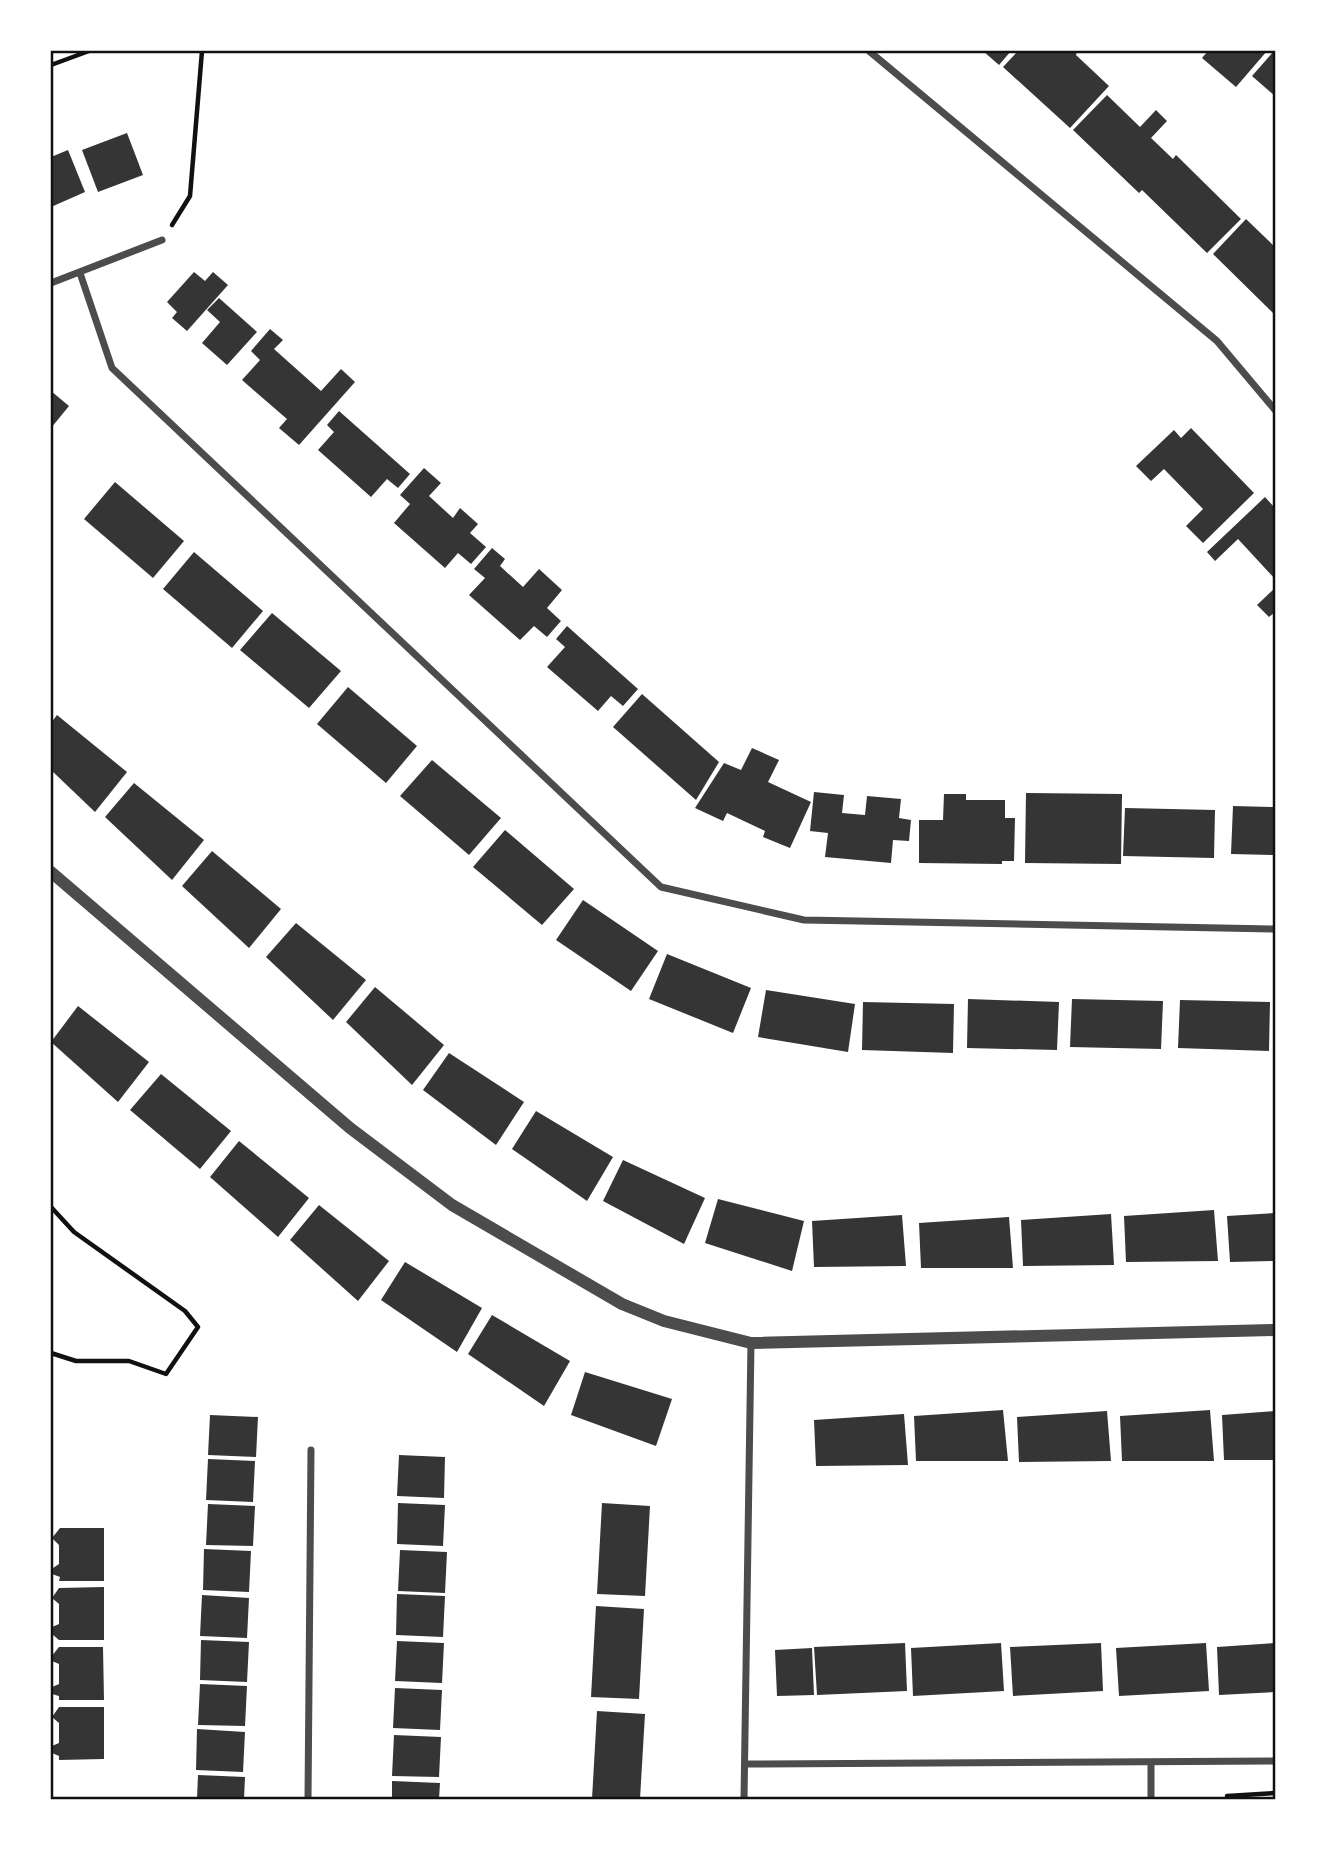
<svg xmlns="http://www.w3.org/2000/svg" width="1326" height="1850" viewBox="0 0 1326 1850" font-family="'PT Sans Narrow',sans-serif">
	<rect width="100%" height="100%" fill="#fff"/>
	<!-- building -->
	<g fill="#353535">
		<path d="M983 51H1011L999 65Z"/>
		<path d="M1018 51H1077L1076 55 1109 86 1070 128 1003 67Z"/>
		<path d="M1208 51H1267L1236 87 1202 58Z"/>
		<path d="M1274 51H1275V96L1252 76Z"/>
		<path d="M1107 95 1140 127 1156 110 1167 121 1151 138 1173 159 1176 155 1241 219 1207 253 1142 190 1139 193 1073 130Z"/>
		<path d="M127 133 143 175 98 192 82 150Z"/>
		<path d="M68 150 85 192 51 207V157Z"/>
		<path d="M1246 219 1275 247V315L1213 254Z"/>
		<path d="M194 272 205 281 213 272 228 285 187 331 172 318 177 312 167 302Z"/>
		<path d="M219 298 257 332 227 365 202 343 220 322 207 310Z"/>
		<path d="M270 329 283 340 274 349 321 391 341 369 355 382 299 445 279 428 287 419 242 380 260 360 251 351Z"/>
		<path d="M51 391 69 406 51 428Z"/>
		<path d="M339 411 410 474 398 488 387 479 371 497 318 450 334 432 327 425Z"/>
		<path d="M1191 428 1254 493 1203 543 1186 526 1203 509 1164 469 1151 481 1136 466 1174 430 1181 438Z"/>
		<path d="M424 468 441 483 429 496 453 518 460 508 478 524 470 533 486 547 471 564 458 553 445 568 394 523 410 504 400 495Z"/>
		<path d="M115 482 184 541 153 578 84 519Z"/>
		<path d="M1265 497 1275 508V579L1238 539 1215 561 1207 552Z"/>
		<path d="M492 548 505 559 500 566 523 587 539 569 562 590 547 608 561 621 547 637 534 626 520 640 469 595 485 578 474 569Z"/>
		<path d="M194 552 263 611 232 648 163 589Z"/>
		<path d="M1275 588V612L1269 617 1257 605Z"/>
		<path d="M272 613 341 671 309 708 240 650Z"/>
		<path d="M567 626 638 689 623 706 611 696 598 711 547 667 565 647 556 639Z"/>
		<path d="M348 687 417 746 386 783 317 724Z"/>
		<path d="M642 694 719 762 696 800 613 727Z"/>
		<path d="M57 715 127 772 95 812 51 770V723Z"/>
		<path d="M752 748 779 760 768 782 811 802 790 848 763 837 765 831 727 813 723 821 695 808 724 763 741 770Z"/>
		<path d="M432 760 501 818 469 855 400 796Z"/>
		<path d="M134 783 204 840 172 880 105 817Z"/>
		<path d="M814 792 844 795 842 813 865 815 867 796 901 799 899 818 911 820 909 841 893 840 891 863 825 857 828 833 810 831Z"/>
		<path d="M1026 793 1122 794 1121 864 1025 863Z"/>
		<path d="M944 794H966V800H1005V818H1015L1014 861H1002V864L919 863V820H943Z"/>
		<path d="M1233 806 1275 807V855L1231 854Z"/>
		<path d="M1125 808 1215 810 1214 858 1123 856Z"/>
		<path d="M505 830 574 889 542 925 473 867Z"/>
		<path d="M212 851 281 909 249 948 182 886Z"/>
		<path d="M583 900 658 951 631 991 556 940Z"/>
		<path d="M296 923 366 980 333 1020 266 957Z"/>
		<path d="M667 954 751 988 733 1033 649 999Z"/>
		<path d="M375 987 444 1045 412 1085 346 1022Z"/>
		<path d="M766 990 855 1004 848 1052 758 1037Z"/>
		<path d="M968 999 1059 1002 1057 1050 967 1048Z"/>
		<path d="M1072 999 1163 1001 1161 1049 1070 1047Z"/>
		<path d="M1180 1000 1270 1002 1269 1051 1178 1048Z"/>
		<path d="M863 1002 954 1004 953 1053 862 1050Z"/>
		<path d="M78 1006 149 1062 118 1102 51 1042Z"/>
		<path d="M449 1053 524 1102 496 1145 423 1090Z"/>
		<path d="M161 1074 231 1131 200 1169 130 1110Z"/>
		<path d="M536 1111 613 1157 587 1201 512 1149Z"/>
		<path d="M239 1141 309 1198 278 1237 210 1177Z"/>
		<path d="M623 1160 705 1198 684 1244 603 1201Z"/>
		<path d="M718 1199 804 1221 792 1271 705 1243Z"/>
		<path d="M319 1205 389 1261 358 1301 290 1240Z"/>
		<path d="M1214 1210 1218 1261 1126 1262 1124 1216Z"/>
		<path d="M1275 1213V1261L1230 1262 1227 1216Z"/>
		<path d="M1111 1214 1114 1265 1023 1266 1021 1220Z"/>
		<path d="M902 1215 906 1266 814 1267 812 1221Z"/>
		<path d="M1009 1217 1013 1268H921L919 1223Z"/>
		<path d="M405 1262 482 1308 457 1352 381 1300Z"/>
		<path d="M492 1315 570 1361 544 1406 468 1354Z"/>
		<path d="M585 1372 672 1399 656 1446 571 1415Z"/>
		<path d="M1003 1410 1008 1461H916L914 1416Z"/>
		<path d="M1210 1410 1214 1461H1122L1120 1416Z"/>
		<path d="M1107 1411 1111 1461 1019 1462 1017 1417Z"/>
		<path d="M1275 1411V1460H1224L1222 1415Z"/>
		<path d="M904 1414 908 1465 816 1466 814 1420Z"/>
		<path d="M210 1415 258 1417 256 1457 208 1455Z"/>
		<path d="M399 1455 445 1457 444 1498 397 1496Z"/>
		<path d="M208 1459 255 1461 253 1502 206 1500Z"/>
		<path d="M398 1503 445 1505 443 1546 397 1544Z"/>
		<path d="M602 1503 650 1506 645 1596 597 1594Z"/>
		<path d="M208 1504 255 1506 253 1546 206 1545Z"/>
		<path d="M60 1528H104V1581H59L60 1577 52 1574 53 1568 59 1564V1545L52 1538Z"/>
		<path d="M204 1549 251 1551 249 1592 203 1590Z"/>
		<path d="M400 1550 447 1552 445 1593 398 1591Z"/>
		<path d="M104 1587V1640H59L52 1634V1627L59 1624V1604L52 1598 59 1588Z"/>
		<path d="M397 1594 445 1596 443 1637 396 1635Z"/>
		<path d="M202 1595 249 1598 247 1638 200 1636Z"/>
		<path d="M596 1606 644 1609 639 1699 591 1697Z"/>
		<path d="M201 1640 249 1642 247 1682 200 1680Z"/>
		<path d="M397 1641 444 1643 442 1683 395 1681Z"/>
		<path d="M905 1643 907 1691 817 1695 814 1647Z"/>
		<path d="M1001 1643 1004 1691 913 1696 911 1648Z"/>
		<path d="M1101 1643 1103 1691 1013 1696 1010 1647Z"/>
		<path d="M1206 1643 1209 1691 1119 1696 1116 1648Z"/>
		<path d="M1275 1643V1692L1219 1695 1217 1647Z"/>
		<path d="M59 1647H103L104 1700H59V1696L52 1694V1687L59 1684V1664L52 1661 51 1657Z"/>
		<path d="M812 1648 814 1695 777 1696 775 1650Z"/>
		<path d="M200 1684 247 1686 245 1726 198 1725Z"/>
		<path d="M395 1688 442 1690 440 1730 393 1728Z"/>
		<path d="M59 1707H104V1759L59 1760V1756L52 1753V1746L59 1743V1723L52 1717Z"/>
		<path d="M597 1711 645 1714 640 1799H592Z"/>
		<path d="M197 1729 245 1732 243 1772 196 1770Z"/>
		<path d="M394 1735 441 1737 439 1777 392 1776Z"/>
		<path d="M198 1775 245 1777 244 1799H197Z"/>
		<path d="M392 1781 440 1783 439 1799H392Z"/>
	</g>
	<g fill="none" stroke-linecap="round" stroke-linejoin="round">
		<!-- path -->
		<g stroke="#111" stroke-width="4.5">
			<path d="M51 65 89 51"/>
			<path d="M172 225 190 196 202 51"/>
			<path d="M51 1207 74 1232 185 1311 198 1327 166 1374 129 1361H76L51 1353"/>
			<path d="M1227 1796 1275 1793"/>
		</g>
		<!-- minor -->
		<g stroke="#4c4c4c" stroke-width="7">
			<path d="M869 51 1217 341 1275 410"/>
			<path d="M80 273 112 368 661 887 804 920 1275 929"/>
			<path d="M51 283 162 240"/>
			<path d="M746 1764 1275 1761"/>
			<path d="M308 1799 311 1450"/>
			<path d="M744 1799 751 1343"/>
			<path d="M1151 1799V1763"/>
		</g>
		<!-- tertiary -->
		<path stroke="#4c4c4c" stroke-width="12" d="M51 872 350 1128 452 1205 622 1304 664 1321 751 1343 1275 1330"/>
	</g>
	<!-- border -->
	<rect width="1326" height="1850" fill="none" stroke="#ffffff" stroke-width="105"/>
	<rect x="52" y="52" width="1222" height="1746" fill="none" stroke="#111" stroke-width="2.5"/>
</svg>
